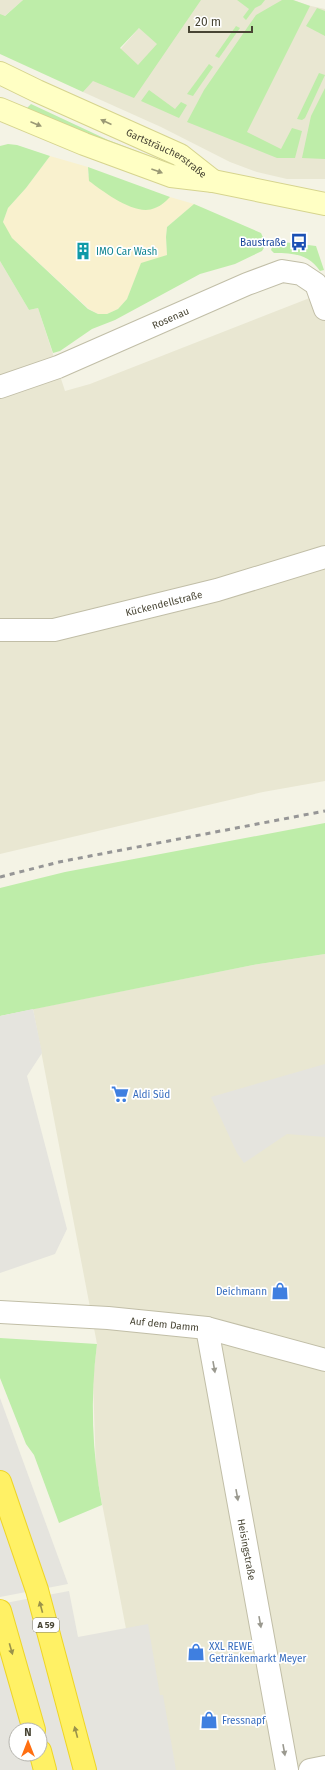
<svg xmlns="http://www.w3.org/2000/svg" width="325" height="1770" viewBox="0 0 325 1770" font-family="'Fira Sans',sans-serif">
	<rect width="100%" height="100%" fill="#f4f3e5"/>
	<!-- residential -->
	<g fill="#e9e7d2">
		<path d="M0 0H23L0 20Z"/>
		<path d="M168 0H293L311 6 325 9V179H287L257 172 230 162 161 127 83 92 139 28Z"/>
		<path d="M0 261 29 310 38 308 65 391 90 384 325 292V781L263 792 0 854Z"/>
		<path d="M325 954V1770H153L96 1472 93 1379 97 1344 33 1009 253 965Z"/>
	</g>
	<!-- commercial -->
	<path fill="#f9f1ce" d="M50 156 88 167V175L155 208 170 197 194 204 167 227 166 237 167 255 141 264 127 299 118 309 107 314H98L89 309 12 238 6 230 3 222 8 208 26 188Z"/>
	<!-- green -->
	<g fill="#beeda9" fill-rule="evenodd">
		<path d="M23 0H201L134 98 93 81 83 92 0 54V14L5 16ZM139 28 157 44 138 65 120 48Z"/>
		<path d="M237 0H265L261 5 255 8 246 20 243 17 249 9Z"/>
		<path d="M282 0H293L310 6 247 132 281 149 292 128 302 131 295 158H277L187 122 204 90 256 15Z"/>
		<path d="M317 8 325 11V36L306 26Z"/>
		<path d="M236 26 240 28 219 58 215 56Z"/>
		<path d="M209 64 213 67 193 96 187 94Z"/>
		<path d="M319 73 325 75 305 118 302 120 297 119Z"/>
		<path d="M325 88V159L302 158 311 116Z"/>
		<path d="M149 90 175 109 181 102 187 105 179 118 141 101Z"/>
		<path d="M31 104 108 140 150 156 148 160 25 110Z"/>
		<path d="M8 144 17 145 50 156 26 188 8 208 3 222 12 238 88 309 98 314H107L118 309 127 299 141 263 167 255 166 237 167 227 194 204 261 233 265 242V246L262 251 235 264 200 274 115 320 92 329 60 351 53 353 38 308 29 310 0 261V146Z"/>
		<path d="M88 167 170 197C166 201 161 206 155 208 136 217 104 192 89 181Z"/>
		<path d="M283 242 316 246 324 270 320 271C309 254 293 253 274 253L271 250 272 247Z"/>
		<path d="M325 823V954L253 965 0 1016V888L65 872Z"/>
		<path d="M0 1338 97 1344C90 1397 92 1453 102 1505L59 1523 34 1455 26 1444 0 1378Z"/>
	</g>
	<!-- parking -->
	<g fill="#e5e4de" fill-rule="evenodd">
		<path d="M33 1009 42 1053 27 1076 67 1229 55 1254 0 1273V1016Z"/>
		<path d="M325 1064V1137L287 1134 244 1163 237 1153 211 1097Z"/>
		<path d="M0 1398 68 1584 0 1597Z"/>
		<path d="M69 1591 78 1637 148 1624 160 1695H163L176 1770H0V1604ZM16 1730H40V1754H16Z"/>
	</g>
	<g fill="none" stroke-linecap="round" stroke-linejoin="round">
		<!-- minor casing -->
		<g stroke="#c1bea7" stroke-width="24">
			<g id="minor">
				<path id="s1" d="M0 387 58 367 247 284 282 271 301 274 316 284 325 309"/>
				<path id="s2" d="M0 630H54L217 590 325 557"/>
				<path id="s3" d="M207 1328 287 1770"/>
				<path d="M310 1770 325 1767"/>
			</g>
		</g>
		<!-- tertiary casing -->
		<g stroke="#c1bea7" stroke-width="24">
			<g id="tertiary">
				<path id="s4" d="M0 1312 108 1318 207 1328 325 1360"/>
			</g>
		</g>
		<!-- secondary casing -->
		<g stroke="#d6d48e" stroke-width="24">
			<g id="secondary">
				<path id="s5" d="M0 73 37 91 180 155 213 181"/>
				<path d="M0 109 84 144 171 176 213 181 325 204"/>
			</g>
		</g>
		<!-- motorway casing -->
		<g stroke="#eed526" stroke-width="24">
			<g id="motorway">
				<path d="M0 1482 37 1590 85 1770"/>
				<path d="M0 1611 34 1730"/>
				<path d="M40 1751 45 1770"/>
			</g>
		</g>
		<!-- minor -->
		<use href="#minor" stroke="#fff" stroke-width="22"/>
		<!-- tertiary -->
		<use href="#tertiary" stroke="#fff" stroke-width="22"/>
		<!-- secondary -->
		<use href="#secondary" stroke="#ffffc4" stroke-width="22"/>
		<!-- motorway -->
		<use href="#motorway" stroke="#fff165" stroke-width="22"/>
		<!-- rail -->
		<path stroke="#969696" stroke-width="3" stroke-dasharray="5 5" stroke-linecap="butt" d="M0 877 59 862 325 811"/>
	</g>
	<!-- one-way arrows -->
	<defs><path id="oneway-solid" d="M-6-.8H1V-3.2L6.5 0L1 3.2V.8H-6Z"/></defs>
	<g fill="#9a9975">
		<use href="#oneway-solid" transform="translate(106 122) rotate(-156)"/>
		<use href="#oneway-solid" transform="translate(36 124) rotate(23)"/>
		<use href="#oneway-solid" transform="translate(157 171) rotate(20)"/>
	</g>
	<g fill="#9a998f">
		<use href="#oneway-solid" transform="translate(214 1367) rotate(80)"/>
		<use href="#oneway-solid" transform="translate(237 1495) rotate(80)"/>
		<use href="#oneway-solid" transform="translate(260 1622) rotate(80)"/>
		<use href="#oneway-solid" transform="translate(284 1750) rotate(80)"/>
	</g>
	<g fill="#9a924a">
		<use href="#oneway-solid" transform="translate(41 1607) rotate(-105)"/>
		<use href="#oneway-solid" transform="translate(11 1649) rotate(74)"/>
		<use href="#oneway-solid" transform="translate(76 1732) rotate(-105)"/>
	</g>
	<!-- icons -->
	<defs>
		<g id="bus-bare" transform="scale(1.38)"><path d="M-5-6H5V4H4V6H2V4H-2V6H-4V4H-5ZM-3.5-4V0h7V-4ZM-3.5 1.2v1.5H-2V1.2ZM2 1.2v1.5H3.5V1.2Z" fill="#1a4fb4" stroke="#fff" stroke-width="2.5" paint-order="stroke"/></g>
		<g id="building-bare" transform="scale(1.38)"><path d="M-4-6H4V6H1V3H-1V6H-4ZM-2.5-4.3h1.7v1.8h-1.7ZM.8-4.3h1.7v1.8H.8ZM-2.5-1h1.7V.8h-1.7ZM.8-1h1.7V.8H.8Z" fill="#0f9aa8" stroke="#fff" stroke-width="2.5" paint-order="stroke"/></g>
		<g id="supermarket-bare" transform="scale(1.38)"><path d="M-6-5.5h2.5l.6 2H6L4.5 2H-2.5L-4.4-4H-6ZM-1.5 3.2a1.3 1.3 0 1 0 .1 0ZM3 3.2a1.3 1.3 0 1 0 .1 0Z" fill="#3f7fe0" stroke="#fff" stroke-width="2.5" paint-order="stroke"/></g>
		<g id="shop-bare" transform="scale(1.38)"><path d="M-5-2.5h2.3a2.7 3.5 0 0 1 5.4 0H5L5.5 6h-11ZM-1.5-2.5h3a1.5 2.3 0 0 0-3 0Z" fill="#3f7fe0" stroke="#fff" stroke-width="2.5" paint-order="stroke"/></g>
	</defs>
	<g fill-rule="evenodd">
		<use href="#bus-bare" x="299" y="242"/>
		<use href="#building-bare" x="83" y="251"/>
		<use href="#supermarket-bare" x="120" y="1094"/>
		<use href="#shop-bare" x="280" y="1291"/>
		<use href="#shop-bare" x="196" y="1652"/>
		<use href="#shop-bare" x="209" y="1720"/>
	</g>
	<g text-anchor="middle" stroke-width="3.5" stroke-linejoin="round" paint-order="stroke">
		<!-- shield labels -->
		<rect fill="#fff" stroke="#7f7d71" stroke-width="1" x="33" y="1618" width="26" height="14" rx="3"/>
		<g font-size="9" font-weight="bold" fill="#484534">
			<text x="46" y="1628">A 59</text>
		</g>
		<!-- street labels -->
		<g font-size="10" fill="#484534" stroke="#fff">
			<text dy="4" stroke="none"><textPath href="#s5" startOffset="185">Gartsträucherstraße</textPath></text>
			<text dy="4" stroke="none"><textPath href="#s1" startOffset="184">Rosenau</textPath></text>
			<text dy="4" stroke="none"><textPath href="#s2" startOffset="167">Kückendellstraße</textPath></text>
			<text dy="4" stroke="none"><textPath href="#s4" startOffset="165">Auf dem Damm</textPath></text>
			<text dy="4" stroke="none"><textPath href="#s3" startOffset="225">Heisingstraße</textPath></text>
		</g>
		<!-- transit labels -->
		<g font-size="10" fill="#164399" stroke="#fff" text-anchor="end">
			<text x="286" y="246">Baustraße</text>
		</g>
		<!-- culture labels -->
		<g font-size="10" fill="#0d838f" stroke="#fff" text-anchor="start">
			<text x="96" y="255">IMO Car Wash</text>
		</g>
		<!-- shop labels -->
		<g font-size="10" fill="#366cbe" stroke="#fff" text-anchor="start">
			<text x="133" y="1098">Aldi Süd</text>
			<text x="267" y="1295" text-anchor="end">Deichmann</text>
			<text x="209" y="1650">XXL REWE<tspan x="209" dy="12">Getränkemarkt Meyer</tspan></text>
			<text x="222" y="1724">Fressnapf</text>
		</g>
	</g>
	<!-- north arrow -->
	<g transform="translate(28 1742)"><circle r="19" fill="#ffffff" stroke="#b6b5ae"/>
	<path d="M0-3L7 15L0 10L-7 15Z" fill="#ff6f11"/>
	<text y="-6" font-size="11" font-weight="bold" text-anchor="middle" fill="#484534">N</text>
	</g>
	<!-- scale -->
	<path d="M189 26v6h63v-6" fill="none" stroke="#484534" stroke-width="2"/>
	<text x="195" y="26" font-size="12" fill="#484534" stroke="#ffffff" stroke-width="3" paint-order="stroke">20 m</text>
</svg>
